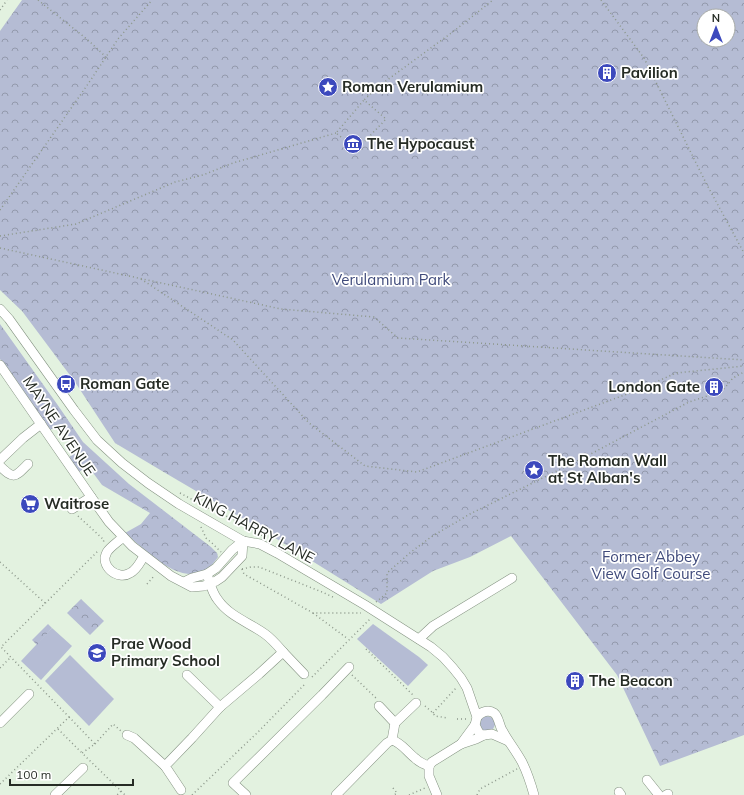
<svg xmlns="http://www.w3.org/2000/svg" width="744" height="795" viewBox="0 0 744 795" font-family="Mulish,sans-serif">
	<defs>
		<pattern id="park-crowns" width="20" height="18" patternUnits="userSpaceOnUse"><rect width="20" height="18" fill="#b5bcd4"/><path d="M2 6a3 3 0 1 1 6 0M12 15a3 3 0 1 1 6 0" fill="none" stroke="#9399ac"/></pattern>
	</defs>
	<rect width="100%" height="100%" fill="#e3f2e0"/>
	<!-- grass -->
	<g fill="#b5bcd4">
		<path d="M373 624 419 657 428 665 408 686 357 639Z"/>
		<path d="M52 628 72 646 41 680 21 661Z"/>
		<path d="M70 655 114 699 89 726 45 681Z"/>
		<path d="M485 716C492 716 494 719 495 725L492 731H483L479 726 480 720Z"/>
	</g>
	<!-- park -->
	<g fill="url(#park-crowns)" fill-rule="evenodd">
		<path d="M22 0H744V735L660 766 617 675 511 536 470 557 433 571 381 604 264 531 162 471 115 443 75 382 22 311 0 290V31ZM704 16H728V40H704Z"/>
		<path d="M0 324 57 404 83 442 129 484 211 547 217 553 218 557C215 561 210 568 205 571 178 585 144 549 125 533L141 524 150 513 102 485 88 466 79 472 69 457 78 451 61 424 50 430 0 359Z"/>
		<path d="M81 599 104 621 90 635 67 613Z"/>
		<path d="M48 624 52 628 37 645 32 640Z"/>
	</g>
	<g fill="none" stroke-linecap="round" stroke-linejoin="round">
		<!-- minor casing -->
		<g stroke="#859382" stroke-width="10">
			<g id="minor">
				<path d="M0 309 9 319 74 410 97 440 122 463 148 483 179 504 243 541 260 544 277 553 365 605 431 647 443 657 453 668 461 678 467 688 477 717 475 725 478 731 480 734 484 735 492 734 508 741"/>
				<path d="M0 365 94 501 109 522 132 546 171 576 192 587 204 586 216 581 222 577 242 556 243 541"/>
				<path d="M0 460 23 438 41 424"/>
				<path d="M0 466C14 480 15 477 28 464"/>
				<path d="M72 509 91 497"/>
				<path d="M123 537C118 542 110 547 107 552 99 566 118 581 130 573 137 570 140 562 144 556"/>
				<path d="M184 582 192 578 207 574 216 568 232 550 243 541"/>
				<path d="M419 639 433 626 512 578"/>
				<path d="M283 652 304 674"/>
				<path d="M187 675 220 707"/>
				<path d="M379 706 395 723"/>
				<path d="M477 717C481 712 488 709 494 713 499 717 499 725 502 730 508 741 516 751 522 762 527 772 531 784 534 795"/>
				<path d="M0 723 29 694"/>
				<path d="M127 735 134 738 165 766"/>
				<path d="M392 740C402 743 407 752 415 758 419 762 423 764 429 766"/>
				<path d="M392 740 395 723 416 703"/>
				<path d="M461 744 475 725"/>
				<path d="M429 766 432 762 461 744 476 739 484 735"/>
				<path d="M429 766V776L437 795"/>
				<path d="M647 780 659 795"/>
				<path d="M181 790 165 766 192 738 220 707 259 674 283 652C277 645 272 639 265 634 250 623 229 616 218 600 212 593 210 583 207 574"/>
				<path d="M619 792 621 795"/>
				<path d="M55 795 83 768"/>
				<path d="M246 795 233 783 322 695 349 667"/>
				<path d="M336 795 387 743 392 740"/>
				<path d="M666 795 668 794"/>
			</g>
		</g>
		<!-- path -->
		<g stroke="#8c978a" stroke-width="1.5" stroke-dasharray="1 3" stroke-linecap="butt">
			<path d="M38 0 88 40 106 57"/>
			<path d="M601 0 644 58 706 183 744 253"/>
			<path d="M0 10 7 0"/>
			<path d="M341 137 336 133 364 100"/>
			<path d="M365 141 386 119 364 100 379 86 454 31 493 0"/>
			<path d="M0 210 88 84 118 39 152 0"/>
			<path d="M0 236 76 224 175 182 203 175 233 163 336 133"/>
			<path d="M0 248 281 309 374 317 398 338 744 360"/>
			<path d="M141 279 233 340 309 423 365 466 417 472 638 390 676 373 744 366"/>
			<path d="M180 493 208 508 206 510"/>
			<path d="M208 508 251 527 263 536"/>
			<path d="M78 516 104 540 103 543"/>
			<path d="M201 527 206 538 213 544 221 552"/>
			<path d="M0 562 45 603"/>
			<path d="M242 569 251 567H259L322 592 335 598"/>
			<path d="M242 569 244 574 313 613H361"/>
			<path d="M147 584 155 575"/>
			<path d="M376 602 387 593V573L411 552 431 537 470 514 585 457 689 402 710 395 717 394 723 390 733 378 744 372"/>
			<path d="M313 613 348 639"/>
			<path d="M366 649 413 695"/>
			<path d="M0 668 11 657"/>
			<path d="M352 675 377 699"/>
			<path d="M312 677 370 619"/>
			<path d="M425 706 433 713 435 716 448 718"/>
			<path d="M433 713 456 688"/>
			<path d="M69 717 95 744 82 753 121 791 117 795"/>
			<path d="M457 719H468"/>
			<path d="M58 729 82 753"/>
			<path d="M95 744 113 724 121 731"/>
			<path d="M0 784 69 717 1 647 98 551"/>
			<path d="M393 788 397 793 394 795"/>
			<path d="M121 791 125 795"/>
			<path d="M192 795 256 734 306 683"/>
			<path d="M409 795 425 788"/>
			<path d="M477 795 480 789 517 769"/>
		</g>
		<!-- minor -->
		<use href="#minor" stroke="#fff" stroke-width="9"/>
	</g>
	<!-- icons -->
	<defs>
		<g id="building-disc" transform="scale(1)"><circle r="9.5" fill="#3c49bd" stroke="#fff"/><path d="M-4-6H4V6H1V3H-1V6H-4ZM-2.5-4.3h1.7v1.8h-1.7ZM.8-4.3h1.7v1.8H.8ZM-2.5-1h1.7V.8h-1.7ZM.8-1h1.7V.8H.8Z" fill="#fff"/></g>
		<g id="sight-disc" transform="scale(1)"><circle r="9.5" fill="#3c49bd" stroke="#fff"/><path d="M0-6L1.8-2.2L6-1.7L2.9 1.2L3.7 5.4L0 3.3L-3.7 5.4L-2.9 1.2L-6-1.7L-1.8-2.2Z" fill="#fff"/></g>
		<g id="museum-disc" transform="scale(1)"><circle r="9.5" fill="#3c49bd" stroke="#fff"/><path d="M0-6L6-3V-2H-6V-3ZM-5-1h2V3h-2ZM-1-1h2V3h-2ZM3-1h2V3H3ZM-6 4H6V6H-6Z" fill="#fff"/></g>
		<g id="bus-disc" transform="scale(1)"><circle r="9.5" fill="#3c49bd" stroke="#fff"/><path d="M-5-6H5V4H4V6H2V4H-2V6H-4V4H-5ZM-3.5-4V0h7V-4ZM-3.5 1.2v1.5H-2V1.2ZM2 1.2v1.5H3.5V1.2Z" fill="#fff"/></g>
		<g id="supermarket-disc" transform="scale(1)"><circle r="9.5" fill="#3c49bd" stroke="#fff"/><path d="M-6-5.5h2.5l.6 2H6L4.5 2H-2.5L-4.4-4H-6ZM-1.5 3.2a1.3 1.3 0 1 0 .1 0ZM3 3.2a1.3 1.3 0 1 0 .1 0Z" fill="#fff"/></g>
		<g id="school-disc" transform="scale(1)"><circle r="9.5" fill="#3c49bd" stroke="#fff"/><path d="M0-5L7-2L0 1L-7-2ZM-4 1L0 2.5L4 1V4Q0 6-4 4Z" fill="#fff"/></g>
	</defs>
	<g fill-rule="evenodd">
		<use href="#building-disc" x="607" y="73"/>
		<use href="#sight-disc" x="328" y="87"/>
		<use href="#museum-disc" x="353" y="144"/>
		<use href="#bus-disc" x="66" y="384"/>
		<use href="#building-disc" x="714" y="387"/>
		<use href="#sight-disc" x="534" y="470"/>
		<use href="#supermarket-disc" x="30" y="504"/>
		<use href="#school-disc" x="97" y="653"/>
		<use href="#building-disc" x="575" y="681"/>
	</g>
	<g text-anchor="middle" stroke-width="3.5" stroke-linejoin="round" paint-order="stroke">
		<!-- poi labels -->
		<g font-size="15" font-weight="bold" fill="#262c25" stroke="#fff" text-anchor="start">
			<text x="621" y="78">Pavilion</text>
			<text x="342" y="92">Roman Verulamium</text>
			<text x="367" y="149">The Hypocaust</text>
			<text x="80" y="389">Roman Gate</text>
			<text x="700" y="392" text-anchor="end">London Gate</text>
			<text x="548" y="466">The Roman Wall<tspan x="548" dy="17">at St Alban's</tspan></text>
			<text x="44" y="509">Waitrose</text>
			<text x="111" y="649">Prae Wood<tspan x="111" dy="17">Primary School</tspan></text>
			<text x="589" y="686">The Beacon</text>
		</g>
		<!-- park labels -->
		<g font-size="15" fill="#3f4a7b" stroke="#fff">
			<text x="391" y="285">Verulamium Park</text>
			<text x="651" y="562">Former Abbey<tspan x="651" dy="17">View Golf Course</tspan></text>
		</g>
		<!-- street labels -->
		<g font-size="15" fill="#262c25" stroke="#fff">
			<text transform="translate(59 426) rotate(56)" y="5">MAYNE AVENUE</text>
			<text transform="translate(254 528) rotate(28)" y="5">KING HARRY LANE</text>
		</g>
	</g>
	<!-- north arrow -->
	<g transform="translate(716 28)"><circle r="19" fill="#ffffff" stroke="#a8aba8"/>
	<path d="M0-3L7 15L0 10L-7 15Z" fill="#3c49bd"/>
	<text y="-6" font-size="11" font-weight="bold" text-anchor="middle" fill="#262c25">N</text>
	</g>
	<!-- scale -->
	<path d="M10 779v6h123v-6" fill="none" stroke="#262c25" stroke-width="2"/>
	<text x="16" y="779" font-size="12" fill="#262c25" stroke="#ffffff" stroke-width="3" paint-order="stroke">100 m</text>
</svg>
